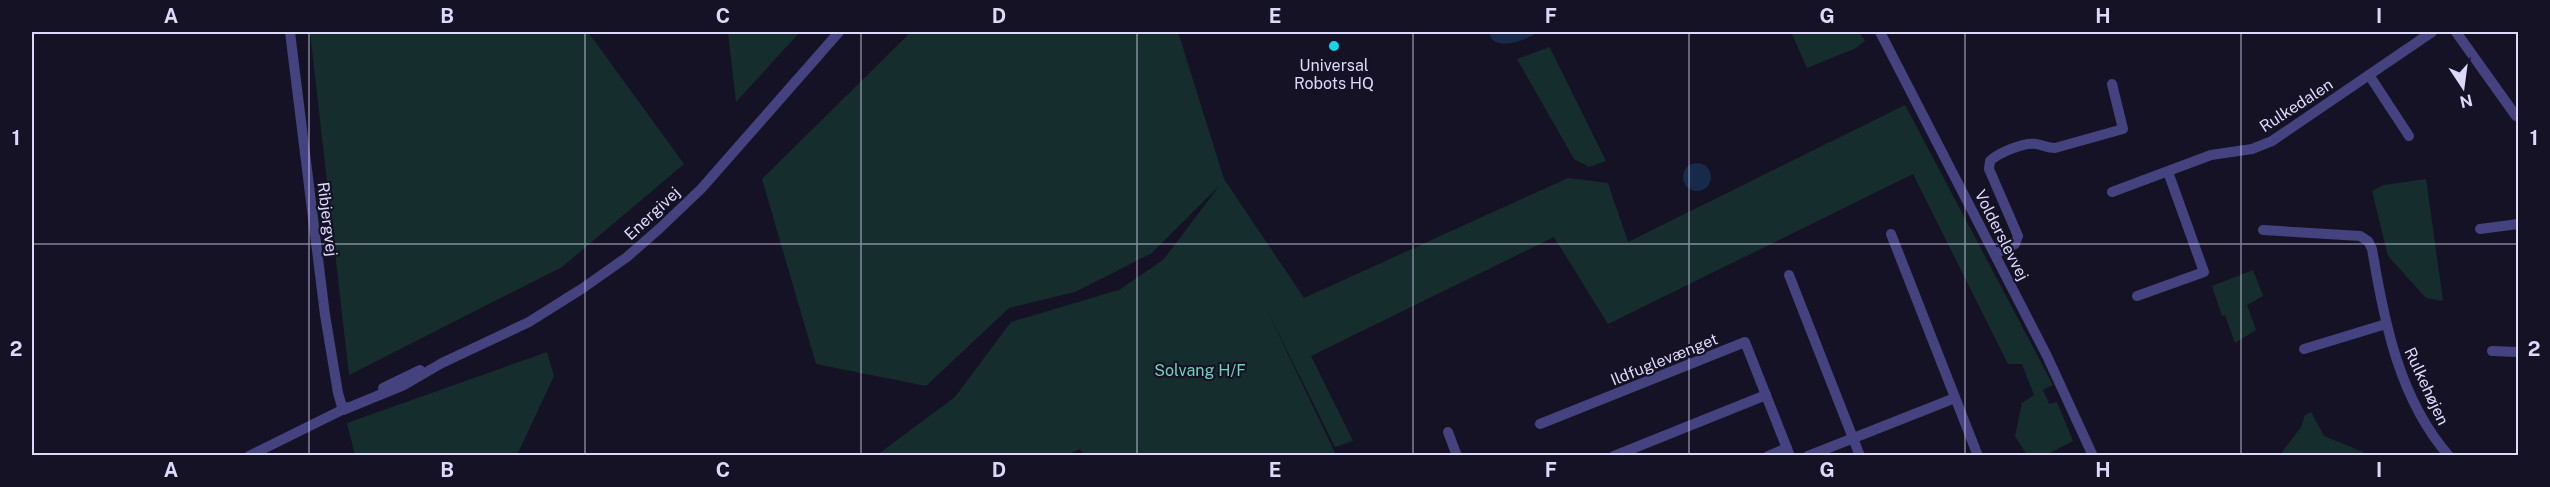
<svg xmlns="http://www.w3.org/2000/svg" width="2550" height="487" viewBox="0 0 2550 487" font-family="'Public Sans',sans-serif">
	<rect width="100%" height="100%" fill="#151225"/>
	<!-- green -->
	<g fill="#152e2d">
		<path d="M310 32H588L684 164 562 267 349 375Z"/>
		<path d="M728 32H800L736 102Z"/>
		<path d="M911 32H1178L1224 179 1304 298 1568 178 1608 183 1628 242 1905 105 2053 385 2043 390 2049 404 2057 402 2073 441 2046 455H2027L2015 436 2022 403 2034 395 2022 364H2008L1913 174 1608 324 1554 237 1311 356 1353 441 1335 447 1266 308 1336 455 1084 456 1080 449 1065 456 877 455 955 397 1011 322 1119 290 1163 260 1220 185 1152 253 1075 292 1009 308 926 386 816 364 762 179Z"/>
		<path d="M1787 32H1859L1865 41 1856 48 1807 68 1792 34Z"/>
		<path d="M1550 47 1551 50 1606 161 1589 167 1574 159 1517 59Z"/>
		<path d="M2426 179 2443 301 2426 298 2388 256 2372 191 2384 185Z"/>
		<path d="M2253 270 2263 296 2247 305 2256 330 2235 343 2225 315 2222 316 2212 286Z"/>
		<path d="M547 352 554 376 517 455H355L347 423Z"/>
		<path d="M2311 412 2324 436 2363 452 2365 455H2283L2282 452 2301 427 2305 415Z"/>
	</g>
	<!-- water -->
	<g fill="#162a4a">
		<path d="M1493 32H1537C1528 40 1494 52 1490 35Z"/>
		<circle cx="1697" cy="177" r="14"/>
	</g>
	<g fill="none" stroke-linecap="round" stroke-linejoin="round">
		<!-- minor -->
		<g stroke="#44427f" stroke-width="10">
			<path d="M290 32 325 315 338 393 343 410"/>
			<path d="M1880 32 2047 356 2093 456"/>
			<path d="M2456 32 2516 116"/>
			<path d="M2369 75 2409 136"/>
			<path d="M2112 192 2211 155 2252 149 2272 141 2432 32"/>
			<path d="M2480 229 2518 224"/>
			<path d="M2263 230 2360 236 2368 241 2372 249C2384 321 2399 399 2449 456"/>
			<path d="M1891 234 1978 456"/>
			<path d="M1995 254 2015 244 2018 236 1989 169 1990 161C1998 153 2024 142 2036 144 2043 145 2047 148 2055 148L2123 129 2112 84"/>
			<path d="M1789 275 1860 456"/>
			<path d="M2137 296 2204 272 2168 172"/>
			<path d="M2304 349 2386 324"/>
			<path d="M2492 351 2518 352"/>
			<path d="M383 388 420 370"/>
			<path d="M343 410 404 385 442 363 529 322 583 288 627 257 659 229 701 189 839 32"/>
			<path d="M1540 424 1745 342 1790 456"/>
			<path d="M1448 432 1457 456"/>
			<path d="M249 456 348 407"/>
			<path d="M1614 456 1766 395"/>
			<path d="M1768 456 1787 448"/>
			<path d="M1808 456 1955 398"/>
		</g>
	</g>
	<!-- grid -->
	<path fill="none" stroke="#ddd9fb" stroke-width="1.5" stroke-opacity="0.55" d="M309 32V456M585 32V456M861 32V456M1137 32V456M1413 32V456M1689 32V456M1965 32V456M2241 32V456M32 244H2518"/>
	<!-- markers -->
	<circle fill="#19d3e7" stroke="#151225" stroke-width="2" cx="1334" cy="46" r="6"/>
	<g text-anchor="middle" stroke-width="4.5" stroke-linejoin="round" paint-order="stroke">
		<!-- poi labels -->
		<g font-size="16" fill="#ddd9fb" stroke="#151225">
			<text x="1334" y="71">Universal<tspan x="1334" dy="18">Robots HQ</tspan></text>
		</g>
		<!-- street labels -->
		<g font-size="16" fill="#ddd9fb" stroke="#151225">
			<text transform="translate(2296 105) rotate(-33)" y="6">Rulkedalen</text>
			<text transform="translate(652 213) rotate(-43)" y="6">Energivej</text>
			<text transform="translate(328 219) rotate(83)" y="6">Ribjergvej</text>
			<text transform="translate(2002 235) rotate(63)" y="6">Volderslevvej</text>
			<text transform="translate(1664 359) rotate(-22)" y="6">Ildfuglevænget</text>
			<text transform="translate(2427 386) rotate(65)" y="6">Rulkehøjen</text>
		</g>
		<!-- park labels -->
		<g font-size="16" fill="#6cd4b9" stroke="#151225">
			<text x="1200" y="376">Solvang H/F</text>
		</g>
	</g>
	<!-- border -->
	<rect width="2550" height="487" fill="none" stroke="#151225" stroke-width="66"/>
	<!-- north arrow -->
	<g transform="translate(2463 87) rotate(167)" stroke="#151225" stroke-width="4.5" paint-order="stroke">
	<path d="M0-4.5L10 22L0 15L-10 22Z" fill="#ddd9fb"/>
	<text y="-9" font-size="16" font-weight="bold" text-anchor="middle" fill="#ddd9fb">N</text>
	</g>
	<rect x="33" y="33" width="2484" height="421" fill="none" stroke="#ddd9fb" stroke-width="2"/>
	<g font-size="20" text-anchor="middle" font-weight="bold" fill="#ddd9fb">
		<text x="171" y="23">A</text>
		<text x="447" y="23">B</text>
		<text x="723" y="23">C</text>
		<text x="999" y="23">D</text>
		<text x="1275" y="23">E</text>
		<text x="1551" y="23">F</text>
		<text x="1827" y="23">G</text>
		<text x="2103" y="23">H</text>
		<text x="2379" y="23">I</text>
		<text x="16" y="145">1</text>
		<text x="2534" y="145">1</text>
		<text x="16" y="356">2</text>
		<text x="2534" y="356">2</text>
		<text x="171" y="477">A</text>
		<text x="447" y="477">B</text>
		<text x="723" y="477">C</text>
		<text x="999" y="477">D</text>
		<text x="1275" y="477">E</text>
		<text x="1551" y="477">F</text>
		<text x="1827" y="477">G</text>
		<text x="2103" y="477">H</text>
		<text x="2379" y="477">I</text>
	</g>
</svg>
